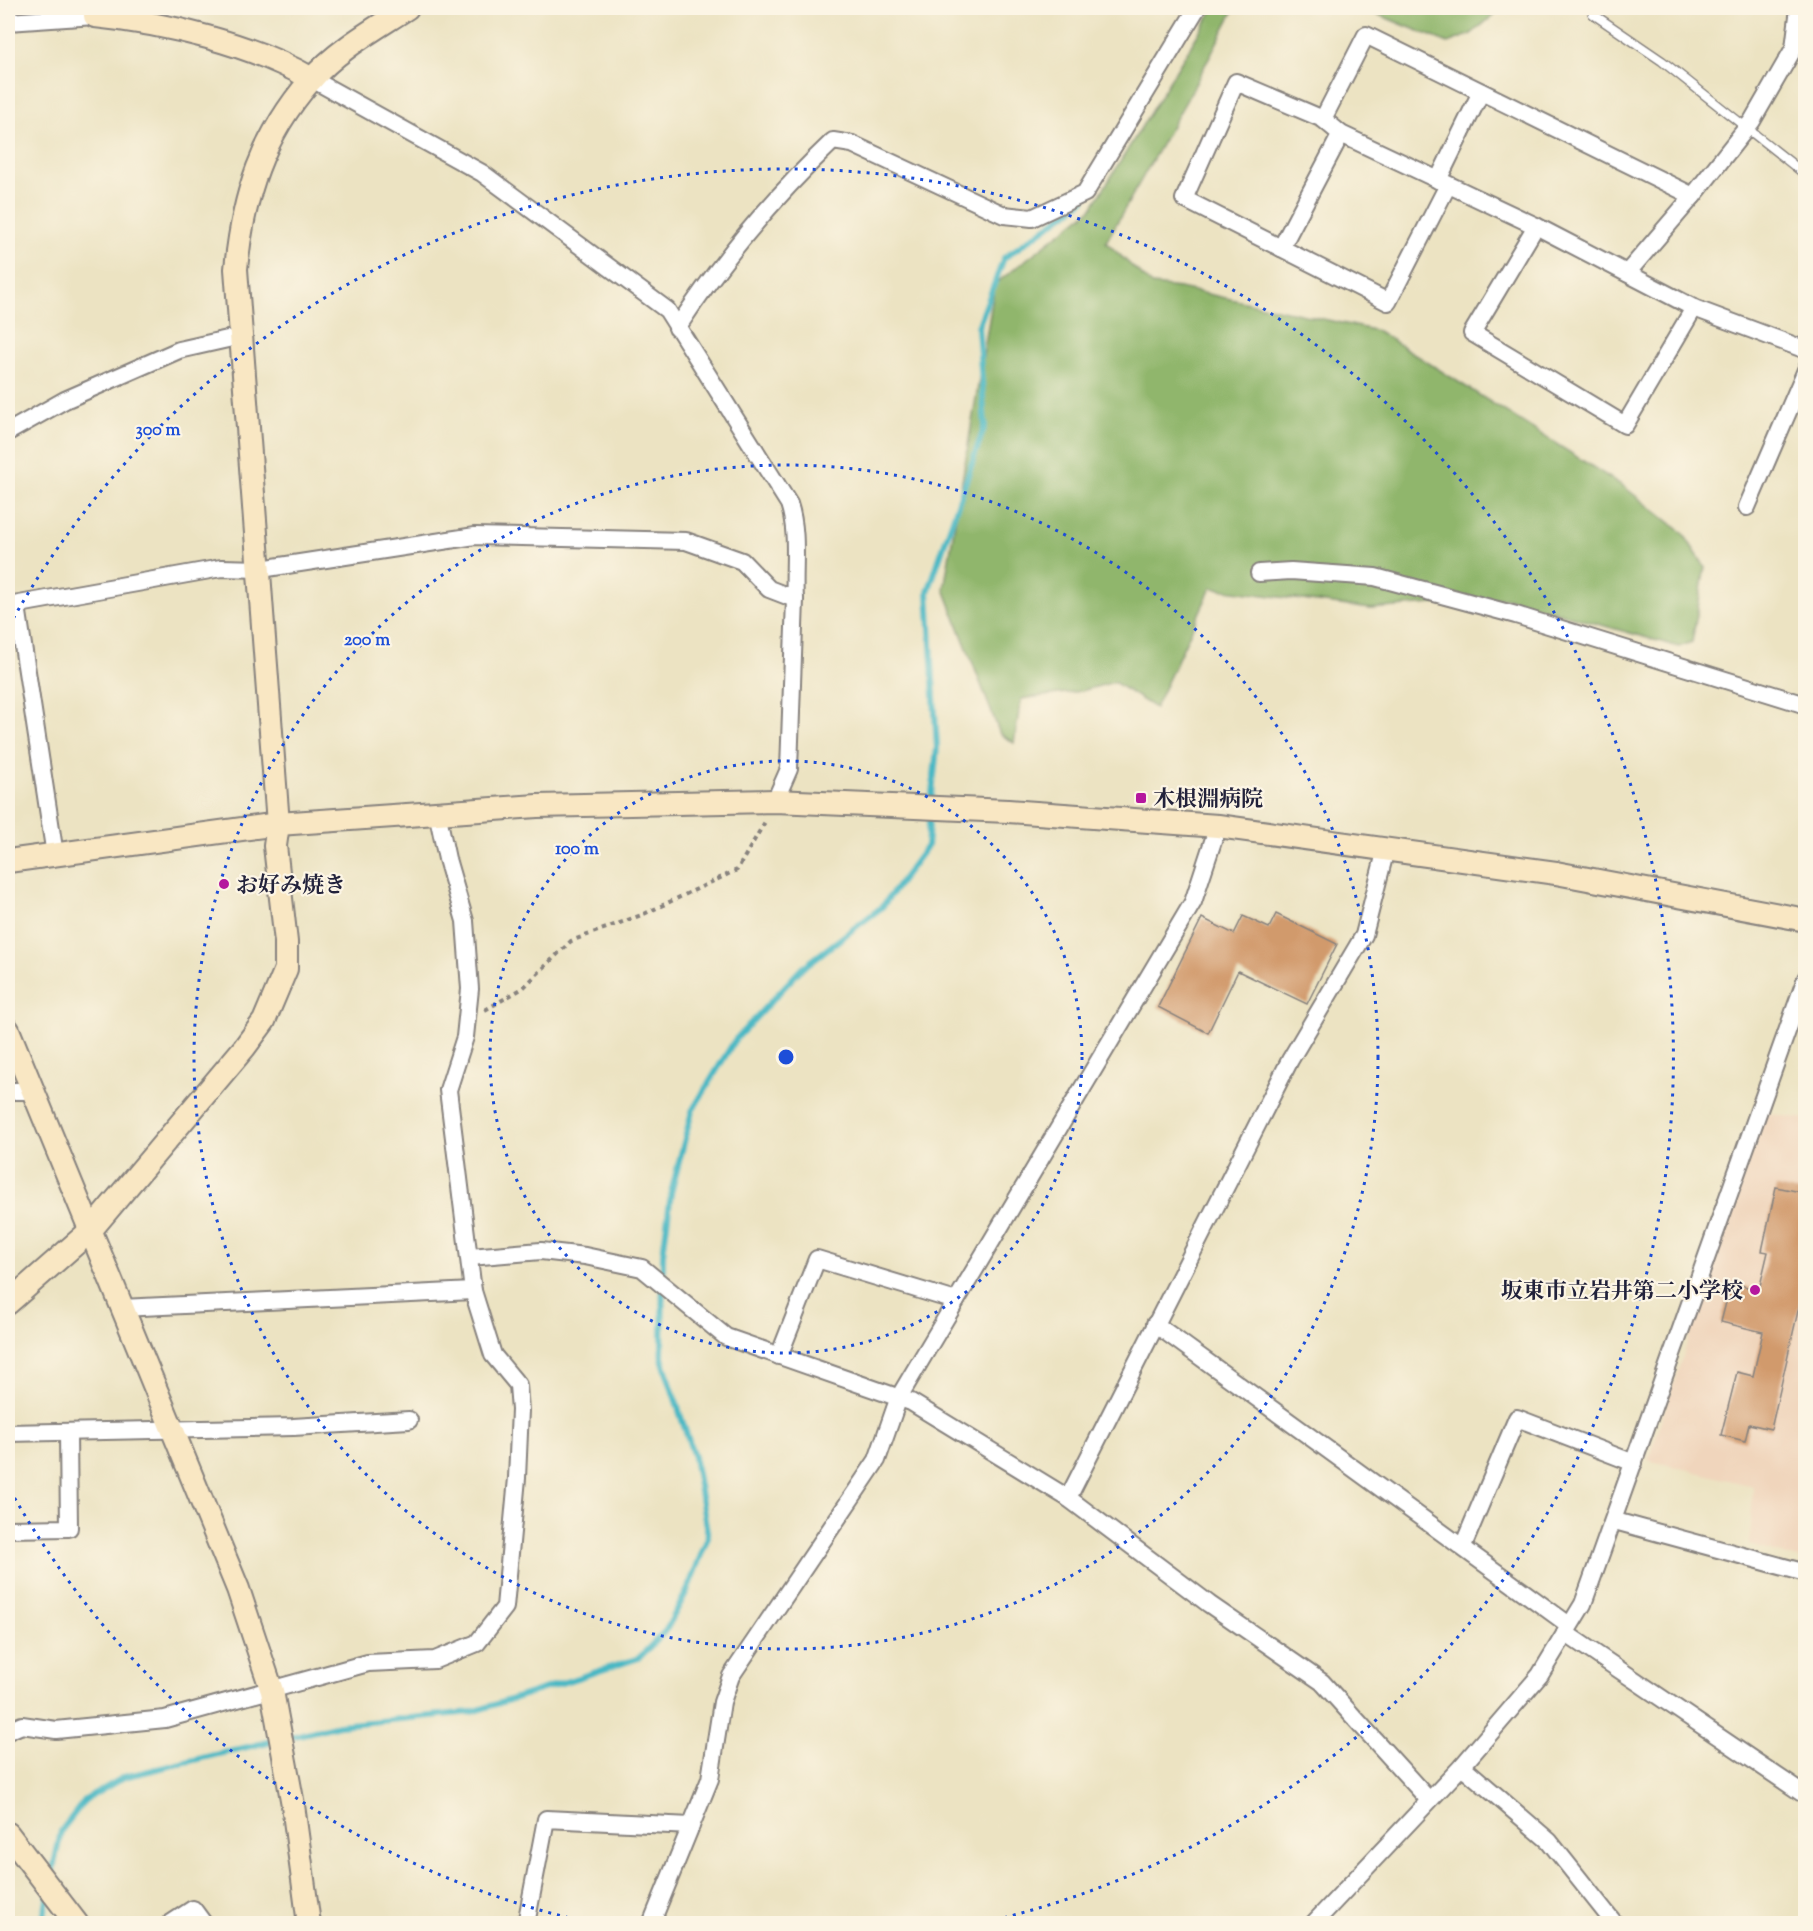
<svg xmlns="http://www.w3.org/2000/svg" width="1813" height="1931" viewBox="0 0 1813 1931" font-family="'Sorts Mill Goudy','Noto Serif JP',serif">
	<rect width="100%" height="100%" fill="#fcf5e5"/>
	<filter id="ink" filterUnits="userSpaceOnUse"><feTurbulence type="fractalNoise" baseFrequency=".0167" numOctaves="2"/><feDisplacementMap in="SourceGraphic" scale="12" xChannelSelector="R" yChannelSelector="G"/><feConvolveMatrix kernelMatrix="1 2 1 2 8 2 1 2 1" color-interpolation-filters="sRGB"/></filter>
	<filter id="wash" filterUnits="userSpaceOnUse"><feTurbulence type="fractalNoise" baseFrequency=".008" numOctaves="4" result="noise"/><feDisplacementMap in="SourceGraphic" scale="24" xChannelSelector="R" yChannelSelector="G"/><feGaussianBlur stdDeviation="1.35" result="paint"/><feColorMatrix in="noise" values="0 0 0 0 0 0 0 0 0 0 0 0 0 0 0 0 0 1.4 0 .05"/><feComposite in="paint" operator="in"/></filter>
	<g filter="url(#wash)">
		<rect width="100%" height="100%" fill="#ece3c2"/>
		<!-- built -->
		<path fill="#f0d5bc" d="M1764 1113 1805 1119V1561L1750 1545 1753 1486 1648 1460Z"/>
		<!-- forest -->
		<g fill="#90b66c" stroke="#596c54" stroke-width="1.5">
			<path d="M1214 8H1235L1191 92 1106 242 1152 285 1180 288 1378 331 1623 486 1683 533 1705 567 1692 642 1679 647 1506 598 1371 609 1211 588 1155 708 1114 682 1081 691 1021 699 1014 743 1000 734 944 589 995 284 1092 208Z"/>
			<path d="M1369 8H1491L1495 14 1471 34 1448 43 1374 13Z"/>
		</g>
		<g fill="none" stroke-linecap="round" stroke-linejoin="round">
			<!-- stream -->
			<g stroke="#4ab8c4" stroke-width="6">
				<path d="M931 803 937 748 928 592 985 425 978 327 1004 258 1084 200"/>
				<path d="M286 1738 339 1725 472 1712 639 1658 666 1630 687 1591 708 1537 694 1457 662 1358 663 1254 671 1193 692 1111 735 1040 801 969 882 907 927 846 930 813"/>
				<path d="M51 1879 61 1831 85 1800 124 1777 276 1740"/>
				<path d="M42 1924 48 1895"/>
			</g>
		</g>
		<g id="blocks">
			<!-- building -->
			<g fill="#d19a6c">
				<path d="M1276 914 1337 944 1307 1004 1238 971 1208 1033 1158 1007 1202 918 1234 934 1243 916 1269 928Z"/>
				<path d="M1776 1187 1806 1193V1276L1771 1429 1749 1424 1745 1441 1721 1435 1737 1372 1753 1376 1763 1332 1721 1322 1731 1283 1759 1290 1768 1252 1762 1251Z"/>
			</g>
		</g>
	</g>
	<g filter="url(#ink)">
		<use href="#blocks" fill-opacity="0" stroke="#87827e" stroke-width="1.5"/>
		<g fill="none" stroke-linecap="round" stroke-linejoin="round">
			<!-- lane casing -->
			<g stroke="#87827e" stroke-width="11">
				<path id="lane" d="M1593 14 1662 61 1806 175"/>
			</g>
			<!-- street casing -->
			<g stroke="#87827e" stroke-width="20">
				<g id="street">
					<path d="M8 22 95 16"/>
					<path d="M1323 119 1366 35 1693 196"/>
					<path d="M1438 180 1481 92"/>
					<path d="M1448 185 1388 302 1184 199 1236 82 1323 119 1341 134 1536 226 1694 308 1806 350"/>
					<path d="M1536 226 1472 333 1625 425 1694 308"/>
					<path d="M1281 248 1341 134"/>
					<path d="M1627 273 1693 196 1752 121 1794 48 1799 8"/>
					<path d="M677 328C721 261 775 196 833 141L852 144 1004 215 1032 218 1085 193 1197 8"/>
					<path d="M8 432 65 400 179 350 241 336"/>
					<path d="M1747 507 1806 370"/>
					<path d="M1259 573 1291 571 1375 577 1516 615 1806 705"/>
					<path d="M8 606 221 568 261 569 475 536 686 541 742 561 769 589 795 599C793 568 799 534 789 504L667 310 482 173 312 79"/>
					<path d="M17 606 55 855"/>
					<path d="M775 801 789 769 795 599"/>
					<path d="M8 1091H32"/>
					<path d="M470 1257 541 1251 585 1256 642 1268 726 1337 911 1402 1068 1498 1209 1604 1322 1682 1429 1800"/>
					<path d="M121 1308 473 1291"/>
					<path d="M1155 1324 1569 1625"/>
					<path d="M779 1356 817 1259 956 1301"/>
					<path d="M8 1433 293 1427 409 1420"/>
					<path d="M1068 1498 1290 1060 1364 935 1386 849"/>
					<path d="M1615 1521 1806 1573"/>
					<path d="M8 1529 69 1528 68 1433"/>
					<path d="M1463 1546 1517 1418 1634 1463"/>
					<path d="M1565 1633 1802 1793 1806 1791"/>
					<path d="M8 1731 22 1725 56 1730 165 1719 368 1663 435 1660 477 1643 505 1607 517 1478 520 1410 518 1385 493 1355 473 1291 448 1090 465 1037 470 989 465 921 447 859 437 812"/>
					<path d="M1462 1766 1549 1841 1615 1924"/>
					<path d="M170 1924 193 1909 204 1924"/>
					<path d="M526 1924 546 1819 691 1826"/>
					<path d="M651 1924 710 1779 722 1702 731 1676 877 1460 899 1397 1193 902 1218 826"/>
					<path d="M1313 1924 1462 1766 1540 1675 1583 1604 1806 978"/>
				</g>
			</g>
			<!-- secondary casing -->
			<g stroke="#87827e" stroke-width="26">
				<g id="secondary">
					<path d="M95 16C165 23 252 44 312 79"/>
					<path d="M8 861 278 824 537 806 775 801 1008 811 1218 826 1556 873 1806 920"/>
					<path d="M8 1030 238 1589 272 1691 293 1805 309 1924"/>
					<path d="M8 1303 90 1231 244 1048 264 1021 286 969V942L275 846 278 824 236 269C243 196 262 136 311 80 337 50 375 29 407 8"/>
					<path d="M8 1834 77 1924"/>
				</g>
			</g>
			<!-- path -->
			<path stroke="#87827e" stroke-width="4" stroke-dasharray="4.5 4.5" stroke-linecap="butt" d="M485 1010 523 988 571 941 644 914 737 870 766 820"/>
			<!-- lane -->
			<use href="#lane" stroke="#fff" stroke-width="8"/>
			<!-- street -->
			<use href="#street" stroke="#fff" stroke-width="16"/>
			<!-- secondary -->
			<use href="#secondary" stroke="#f9e7c3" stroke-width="22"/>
		</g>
	</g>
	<!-- distance rings -->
	<g fill="none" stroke="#1d4ed8" stroke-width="3" stroke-dasharray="3 6">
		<circle cx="786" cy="1057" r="296"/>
		<circle cx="786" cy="1057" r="592"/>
		<path d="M586 1922A888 888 0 0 1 9 1488M9 626A888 888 0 1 1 986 1922"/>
	</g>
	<!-- markers -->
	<g fill="#b5179e" stroke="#fcf5e5" stroke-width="2">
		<rect x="1135" y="792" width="12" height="12" rx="3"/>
		<circle cx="224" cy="884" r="6"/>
		<circle cx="1755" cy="1290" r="6"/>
	</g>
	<g text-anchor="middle" stroke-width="4.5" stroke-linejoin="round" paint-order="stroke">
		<!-- poi labels -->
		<g font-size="22" font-weight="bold" fill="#22223b" stroke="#fcf5e5" text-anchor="start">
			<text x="1153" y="806">木根淵病院</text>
			<text x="236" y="892">お好み焼き</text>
			<text x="1743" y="1298" text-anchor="end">坂東市立岩井第二小学校</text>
		</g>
	</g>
	<circle cx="786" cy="1057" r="9" fill="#1d4ed8" stroke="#fcf5e5" stroke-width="3"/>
	<g font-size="18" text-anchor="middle" font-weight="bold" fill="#1d4ed8" stroke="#fcf5e5" stroke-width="4.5" stroke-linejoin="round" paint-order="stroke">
		<text x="158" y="435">300 m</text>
		<text x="367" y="645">200 m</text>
		<text x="577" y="854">100 m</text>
	</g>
	<!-- margin -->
	<rect width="1813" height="1931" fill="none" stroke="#fcf5e5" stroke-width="30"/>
</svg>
